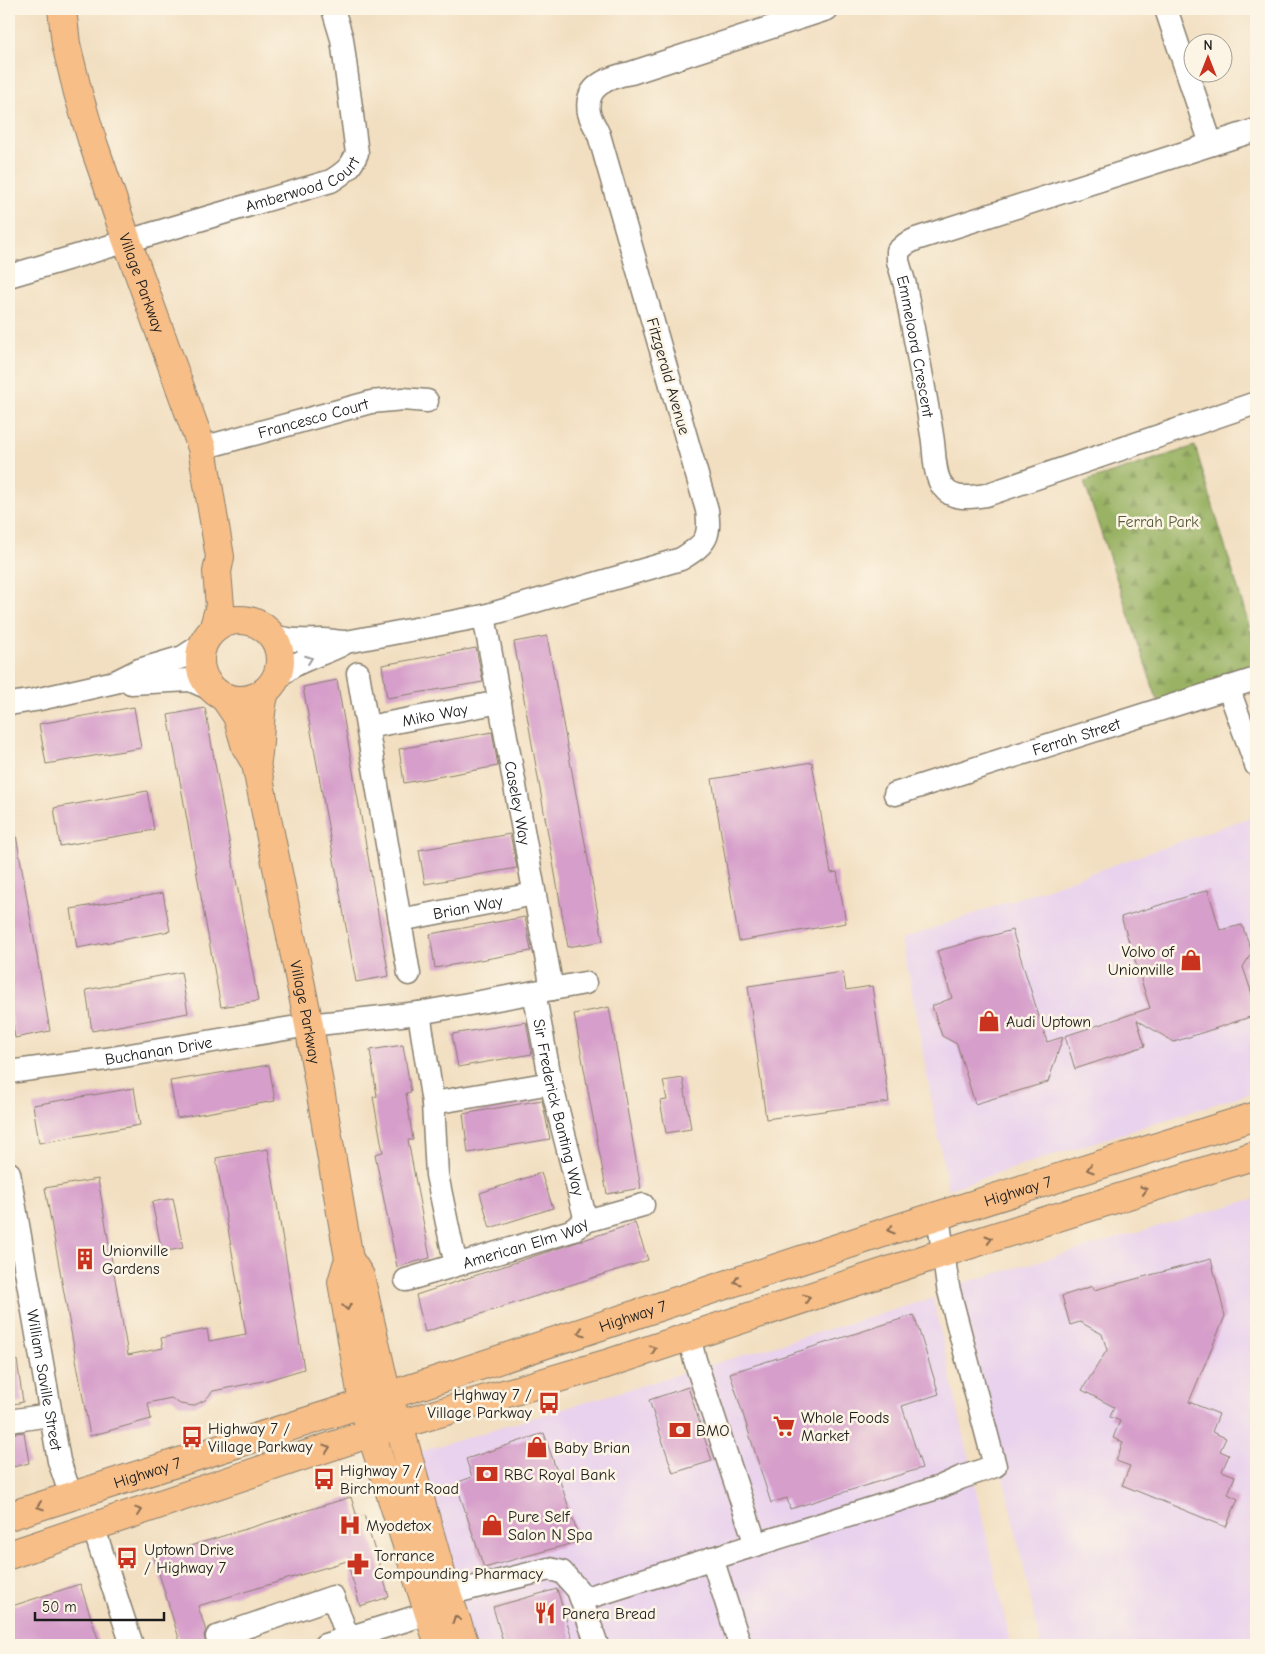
<svg xmlns="http://www.w3.org/2000/svg" width="1265" height="1654" viewBox="0 0 1265 1654" font-family="'Comic Neue',sans-serif">
	<defs>
		<pattern id="forest-firs" width="22" height="20" patternUnits="userSpaceOnUse" patternTransform="scale(1.25)"><rect width="22" height="20" fill="#99b264"/><path d="M5 1l3.5 6h-7zM16 11l3.5 6h-7z" fill="#839856"/></pattern>
	</defs>
	<rect width="100%" height="100%" fill="#fcf5e5"/>
	<filter id="ink" filterUnits="userSpaceOnUse"><feTurbulence type="fractalNoise" baseFrequency=".02" numOctaves="2"/><feDisplacementMap in="SourceGraphic" scale="10" xChannelSelector="R" yChannelSelector="G"/><feConvolveMatrix kernelMatrix="1 2 1 2 8 2 1 2 1" color-interpolation-filters="sRGB"/></filter>
	<filter id="wash" filterUnits="userSpaceOnUse"><feTurbulence type="fractalNoise" baseFrequency=".0096" numOctaves="4" result="noise"/><feDisplacementMap in="SourceGraphic" scale="20" xChannelSelector="R" yChannelSelector="G"/><feGaussianBlur stdDeviation="1.12" result="paint"/><feColorMatrix in="noise" values="0 0 0 0 0 0 0 0 0 0 0 0 0 0 0 0 0 1.4 0 .05"/><feComposite in="paint" operator="in"/></filter>
	<g filter="url(#wash)">
		<rect width="100%" height="100%" fill="#f2dfc1"/>
		<!-- built -->
		<g fill="#e9d2ed">
			<path d="M1256 815V1091L948 1189 902 939Z"/>
			<path d="M1256 1198V1645H1041L960 1284Z"/>
			<path d="M933 1298 1011 1645H471L419 1452Z"/>
		</g>
		<!-- forest -->
		<path fill="url(#forest-firs)" stroke="#5a6740" d="M1195 446 1256 649V674L1159 705 1084 482Z"/>
		<g id="blocks">
			<!-- building -->
			<g fill="#d69eca">
				<path d="M547 636 603 941 568 947 514 642Z"/>
				<path d="M476 648 483 682 387 698 382 665Z"/>
				<path d="M337 680 389 976 356 982 303 687Z"/>
				<path d="M134 707 141 748 46 764 39 724Z"/>
				<path d="M205 708 258 1001 221 1007 168 715Z"/>
				<path d="M492 732 498 766 404 783 399 749Z"/>
				<path d="M812 762 831 873 837 872 846 923 739 941 712 779Z"/>
				<path d="M147 791 154 830 60 846 54 808Z"/>
				<path d="M510 834 517 868 425 884 419 850Z"/>
				<path d="M9 835H16L50 1031 15 1038 9 1000Z"/>
				<path d="M1208 890 1220 930 1242 925 1252 952 1243 967 1256 1006V1015L1174 1042 1137 1020 1145 1046 1075 1069 1065 1036 1150 1008 1121 917Z"/>
				<path d="M163 893 170 931 77 948 71 909Z"/>
				<path d="M525 917 531 951 435 968 430 934Z"/>
				<path d="M1012 930 1047 1042 1063 1037 1048 1082 975 1104 957 1044 942 1036 932 1006 952 998 937 951Z"/>
				<path d="M181 972 188 1013 92 1031 86 990Z"/>
				<path d="M843 972 846 990 872 986 889 1102 766 1119 748 986Z"/>
				<path d="M609 1007 641 1188 607 1194 574 1014Z"/>
				<path d="M526 1022 532 1054 458 1067 452 1034Z"/>
				<path d="M403 1045 411 1092 406 1093 413 1140H408L430 1258 397 1267 375 1154 383 1152 373 1097 377 1096 370 1050Z"/>
				<path d="M269 1065 275 1101 177 1118 170 1081Z"/>
				<path d="M683 1078 691 1129 666 1133 660 1101 667 1100 663 1081Z"/>
				<path d="M134 1088 140 1125 39 1143 33 1105Z"/>
				<path d="M542 1100 550 1139 468 1153 463 1114Z"/>
				<path d="M268 1149 304 1369 268 1380 213 1391 205 1400 193 1406 180 1404 171 1398 148 1403 151 1419 90 1436 45 1188 98 1179 128 1355 163 1348 161 1338 207 1329 209 1341 246 1334 216 1158Z"/>
				<path d="M541 1173 553 1208 490 1228 480 1193Z"/>
				<path d="M173 1198 183 1248 162 1252 152 1202Z"/>
				<path d="M635 1223 648 1260 425 1332 416 1295Z"/>
				<path d="M1211 1259 1225 1316 1189 1402 1219 1414 1212 1432 1226 1438 1220 1451 1229 1455 1222 1471 1235 1476 1228 1494 1238 1499 1226 1527 1122 1485 1130 1466 1116 1461 1123 1442 1113 1438 1120 1421 1110 1417 1114 1407 1082 1390 1107 1350 1102 1334 1080 1322 1070 1325 1062 1296 1093 1286 1094 1290Z"/>
				<path d="M914 1315 939 1394 902 1406 922 1468 790 1509 787 1498 771 1503 730 1373Z"/>
				<path d="M9 1360H17L23 1402 9 1405Z"/>
				<path d="M688 1387 712 1461 673 1473 649 1400Z"/>
				<path d="M24 1432 29 1463 9 1468V1434Z"/>
				<path d="M544 1433 580 1541 484 1568 456 1483 472 1477 466 1459Z"/>
				<path d="M351 1497 357 1517 364 1515 389 1597 360 1606 347 1561 198 1606 206 1631 204 1635 206 1645H181L154 1557Z"/>
				<path d="M80 1584 100 1645H9V1607Z"/>
				<path d="M557 1589 574 1645H504L493 1607Z"/>
			</g>
		</g>
	</g>
	<g filter="url(#ink)">
		<use href="#blocks" fill-opacity="0" stroke="#877e6e" stroke-width="1"/>
		<g fill="none" stroke-linecap="round" stroke-linejoin="round">
			<!-- minor casing -->
			<g stroke="#877e6e" stroke-width="25">
				<g id="minor">
					<path d="M1166 9 1211 144"/>
					<path id="s1" d="M1256 130 916 239 906 244 898 251V261L905 285C914 335 924 385 932 435 935 451 933 474 943 487 953 501 971 497 986 495L1256 403"/>
					<path id="s2" d="M9 276 331 181C345 172 351 168 357 153L342 39 333 9"/>
					<path id="s3" d="M202 448 371 402 403 399 427 401"/>
					<path id="s4" d="M484 616 552 989"/>
					<path d="M272 635C289 642 304 640 323 640 330 640 338 642 346 642L484 616 681 559C705 544 711 539 707 510L599 135C596 128 591 120 589 113 584 85 609 77 631 73L827 9"/>
					<path d="M358 673 409 974"/>
					<path d="M276 680C293 660 321 656 343 644"/>
					<path d="M131 683 190 680 213 690"/>
					<path d="M1228 687 1256 765"/>
					<path d="M9 704 35 700 115 682 139 670 183 657 203 644"/>
					<path id="s5" d="M368 727 500 702"/>
					<path id="s6" d="M895 794 1256 679"/>
					<path id="s7" d="M400 920 534 894"/>
					<path id="s8" d="M534 992 551 1083 586 1221"/>
					<path d="M419 1013 433 1103 437 1175 453 1252 458 1264"/>
					<path id="s9" d="M9 1072 106 1059 309 1025 419 1013 585 983"/>
					<path d="M433 1103 551 1083"/>
					<path id="s10" d="M9 1173 59 1461 71 1496"/>
					<path id="s11" d="M406 1280 571 1231 586 1221 643 1205"/>
					<path d="M689 1337 695 1360 756 1545"/>
					<path d="M9 1421 50 1415"/>
					<path d="M93 1526 132 1645"/>
					<path d="M712 1558 740 1645"/>
					<path d="M447 1594 549 1569 562 1572 578 1590 597 1645"/>
					<path d="M583 1599 940 1487 960 1478 995 1466 948 1287 938 1216"/>
					<path d="M220 1645 217 1637 333 1597 348 1638"/>
					<path d="M325 1645 429 1613"/>
				</g>
			</g>
			<!-- major casing -->
			<g stroke="#877e6e" stroke-width="30">
				<g id="major">
					<path id="s12" d="M62 9 66 44 78 93 92 140 127 241 202 448 220 557 217 572 220 606 213 630"/>
					<circle cx="240" cy="660" r="40"/>
					<path id="s13" d="M224 697 237 716 246 747 256 764 309 1025 349 1259 360 1276 387 1396 399 1425 447 1594 465 1645"/>
					<path d="M257 760C261 737 258 714 265 692"/>
					<path d="M347 1265 342 1282 363 1403 371 1433 439 1645"/>
					<path id="s14" d="M9 1516 431 1382 892 1230 1256 1116"/>
					<path d="M9 1555 371 1433 606 1364 943 1253 1256 1155"/>
				</g>
			</g>
			<!-- minor -->
			<use href="#minor" stroke="#fff" stroke-width="22"/>
			<!-- major -->
			<use href="#major" stroke="#f7be87" stroke-width="28"/>
		</g>
		<!-- one-way arrows -->
		<defs><path id="oneway-chevron" d="M-2-3.5L2.5 0L-2 3.5" fill="none" stroke-width="1.6" stroke-linecap="round" stroke-linejoin="round" transform="scale(1.25)"/></defs>
		<use stroke="#999" href="#oneway-chevron" transform="translate(309 659) rotate(-20)"/>
		<g stroke="#8a6d52">
			<use href="#oneway-chevron" transform="translate(1090 1169) rotate(163)"/>
			<use href="#oneway-chevron" transform="translate(1144 1190) rotate(-17)"/>
			<use href="#oneway-chevron" transform="translate(891 1230) rotate(163)"/>
			<use href="#oneway-chevron" transform="translate(989 1239) rotate(-16)"/>
			<use href="#oneway-chevron" transform="translate(737 1281) rotate(162)"/>
			<use href="#oneway-chevron" transform="translate(807 1298) rotate(-18)"/>
			<use href="#oneway-chevron" transform="translate(347 1307) rotate(80)"/>
			<use href="#oneway-chevron" transform="translate(581 1332) rotate(162)"/>
			<use href="#oneway-chevron" transform="translate(653 1349) rotate(-18)"/>
			<use href="#oneway-chevron" transform="translate(327 1448) rotate(-19)"/>
			<use href="#oneway-chevron" transform="translate(40 1506) rotate(162)"/>
			<use href="#oneway-chevron" transform="translate(139 1511) rotate(-19)"/>
			<use href="#oneway-chevron" transform="translate(456 1619) rotate(-110)"/>
		</g>
	</g>
	<!-- icons -->
	<defs>
		<g id="shop-bare" transform="scale(1.725)"><path d="M-5-2.5h2.3a2.7 3.5 0 0 1 5.4 0H5L5.5 6h-11ZM-1.5-2.5h3a1.5 2.3 0 0 0-3 0Z" fill="#c8321e" stroke="#fcf5e5" stroke-width="2.5" paint-order="stroke"/></g>
		<g id="building-bare" transform="scale(1.725)"><path d="M-4-6H4V6H1V3H-1V6H-4ZM-2.5-4.3h1.7v1.8h-1.7ZM.8-4.3h1.7v1.8H.8ZM-2.5-1h1.7V.8h-1.7ZM.8-1h1.7V.8H.8Z" fill="#c8321e" stroke="#fcf5e5" stroke-width="2.5" paint-order="stroke"/></g>
		<g id="bus-bare" transform="scale(1.725)"><path d="M-5-6H5V4H4V6H2V4H-2V6H-4V4H-5ZM-3.5-4V0h7V-4ZM-3.5 1.2v1.5H-2V1.2ZM2 1.2v1.5H3.5V1.2Z" fill="#c8321e" stroke="#fcf5e5" stroke-width="2.5" paint-order="stroke"/></g>
		<g id="supermarket-bare" transform="scale(1.725)"><path d="M-6-5.5h2.5l.6 2H6L4.5 2H-2.5L-4.4-4H-6ZM-1.5 3.2a1.3 1.3 0 1 0 .1 0ZM3 3.2a1.3 1.3 0 1 0 .1 0Z" fill="#c8321e" stroke="#fcf5e5" stroke-width="2.5" paint-order="stroke"/></g>
		<g id="bank-bare" transform="scale(1.725)"><path d="M-6-4H6V4H-6ZM0-2.3a2.3 2.3 0 1 0 0 4.6a2.3 2.3 0 1 0 0-4.6Z" fill="#c8321e" stroke="#fcf5e5" stroke-width="2.5" paint-order="stroke"/></g>
		<g id="hospital-bare" transform="scale(1.725)"><path d="M-5-5h3v3.5h4V-5h3V5h-3V1.5h-4V5h-3Z" fill="#c8321e" stroke="#fcf5e5" stroke-width="2.5" paint-order="stroke"/></g>
		<g id="pharmacy-bare" transform="scale(1.725)"><path d="M-2-6h4v4h4v4h-4v4h-4v-4h-4v-4h4Z" fill="#c8321e" stroke="#fcf5e5" stroke-width="2.5" paint-order="stroke"/></g>
		<g id="restaurant-bare" transform="scale(1.725)"><path d="M-5-6h1v4h1v-4h1v4h1v-4h1v5L-1.5 .5V6h-2V.5L-5-1ZM5-6V6H3V1.5H1.5Q1.5-4 5-6Z" fill="#c8321e" stroke="#fcf5e5" stroke-width="2.5" paint-order="stroke"/></g>
	</defs>
	<g fill-rule="evenodd">
		<use href="#shop-bare" x="1191" y="960"/>
		<use href="#shop-bare" x="989" y="1021"/>
		<use href="#building-bare" x="85" y="1259"/>
		<use href="#bus-bare" x="549" y="1403"/>
		<use href="#supermarket-bare" x="784" y="1426"/>
		<use href="#bank-bare" x="680" y="1430"/>
		<use href="#bus-bare" x="192" y="1437"/>
		<use href="#shop-bare" x="537" y="1447"/>
		<use href="#bank-bare" x="487" y="1474"/>
		<use href="#bus-bare" x="324" y="1479"/>
		<use href="#hospital-bare" x="350" y="1525"/>
		<use href="#shop-bare" x="492" y="1525"/>
		<use href="#bus-bare" x="127" y="1558"/>
		<use href="#pharmacy-bare" x="358" y="1564"/>
		<use href="#restaurant-bare" x="545" y="1613"/>
	</g>
	<g text-anchor="middle" stroke-width="5" stroke-linejoin="round" paint-order="stroke">
		<!-- street labels -->
		<g font-size="16" fill="#1c1c1c" stroke="#fcf5e5">
			<text dy="6" stroke="none"><textPath href="#s2" startOffset="308">Amberwood Court</textPath></text>
			<text dy="6" stroke="none"><textPath href="#s12" startOffset="286">Village Parkway</textPath></text>
			<text dy="6" stroke="none"><textPath href="#s1" startOffset="476">Emmeloord Crescent</textPath></text>
			<text transform="translate(669 376) rotate(74)" y="6">Fitzgerald Avenue</text>
			<text dy="6" stroke="none"><textPath href="#s3" startOffset="115">Francesco Court</textPath></text>
			<text dy="6" stroke="none"><textPath href="#s5" startOffset="68">Miko Way</textPath></text>
			<text dy="6" stroke="none"><textPath href="#s6" startOffset="190">Ferrah Street</textPath></text>
			<text dy="6" stroke="none"><textPath href="#s4" startOffset="190">Caseley Way</textPath></text>
			<text dy="6" stroke="none"><textPath href="#s7" startOffset="69">Brian Way</textPath></text>
			<text dy="6" stroke="none"><textPath href="#s13" startOffset="328">Village Parkway</textPath></text>
			<text dy="6" stroke="none"><textPath href="#s9" startOffset="151">Buchanan Drive</textPath></text>
			<text dy="6" stroke="none"><textPath href="#s8" startOffset="118">Sir Frederick Banting Way</textPath></text>
			<text dy="6" stroke="none"><textPath href="#s14" startOffset="1060">Highway 7</textPath></text>
			<text dy="6" stroke="none"><textPath href="#s11" startOffset="125">American Elm Way</textPath></text>
			<text dy="6" stroke="none"><textPath href="#s14" startOffset="655">Highway 7</textPath></text>
			<text dy="6" stroke="none"><textPath href="#s10" startOffset="210">William Saville Street</textPath></text>
			<text dy="6" stroke="none"><textPath href="#s14" startOffset="145">Highway 7</textPath></text>
		</g>
		<!-- park labels -->
		<g font-size="16" fill="#565b3a" stroke="#fcf5e5">
			<text x="1158" y="527">Ferrah Park</text>
		</g>
		<!-- poi labels -->
		<g font-size="16" fill="#1c1c1c" stroke="#fcf5e5" text-anchor="start">
			<text x="1174" y="957" text-anchor="end">Volvo of<tspan x="1174" dy="18">Unionville</tspan></text>
			<text x="1006" y="1027">Audi Uptown</text>
			<text x="102" y="1256">Unionville<tspan x="102" dy="18">Gardens</tspan></text>
			<text x="532" y="1400" text-anchor="end">Hghway 7 /<tspan x="532" dy="18">Village Parkway</tspan></text>
			<text x="801" y="1423">Whole Foods<tspan x="801" dy="18">Market</tspan></text>
			<text x="208" y="1434">Highway 7 /<tspan x="208" dy="18">Village Parkway</tspan></text>
			<text x="696" y="1436">BMO</text>
			<text x="554" y="1453">Baby Brian</text>
			<text x="340" y="1476">Highway 7 /<tspan x="340" dy="18">Birchmount Road</tspan></text>
			<text x="504" y="1480">RBC Royal Bank</text>
			<text x="508" y="1522">Pure Self<tspan x="508" dy="18">Salon N Spa</tspan></text>
			<text x="366" y="1531">Myodetox</text>
			<text x="144" y="1555">Uptown Drive<tspan x="144" dy="18">/ Highway 7</tspan></text>
			<text x="374" y="1561">Torrance<tspan x="374" dy="18">Compounding Pharmacy</tspan></text>
			<text x="562" y="1619">Panera Bread</text>
		</g>
	</g>
	<!-- margin -->
	<rect width="1265" height="1654" fill="none" stroke="#fcf5e5" stroke-width="30"/>
	<!-- north arrow -->
	<g transform="translate(1208 58)"><circle r="24" fill="#fcf5e5" stroke="#a29e95"/>
	<path d="M0-4L9 19L0 12L-9 19Z" fill="#c8321e"/>
	<text y="-8" font-size="14" font-weight="bold" text-anchor="middle" fill="#1c1c1c">N</text>
	</g>
	<!-- scale -->
	<path d="M35 1612v8h129v-8" fill="none" stroke="#1c1c1c" stroke-width="2.5"/>
	<text x="42" y="1612" font-size="15" fill="#1c1c1c" stroke="#fcf5e5" stroke-width="4" paint-order="stroke">50 m</text>
</svg>
